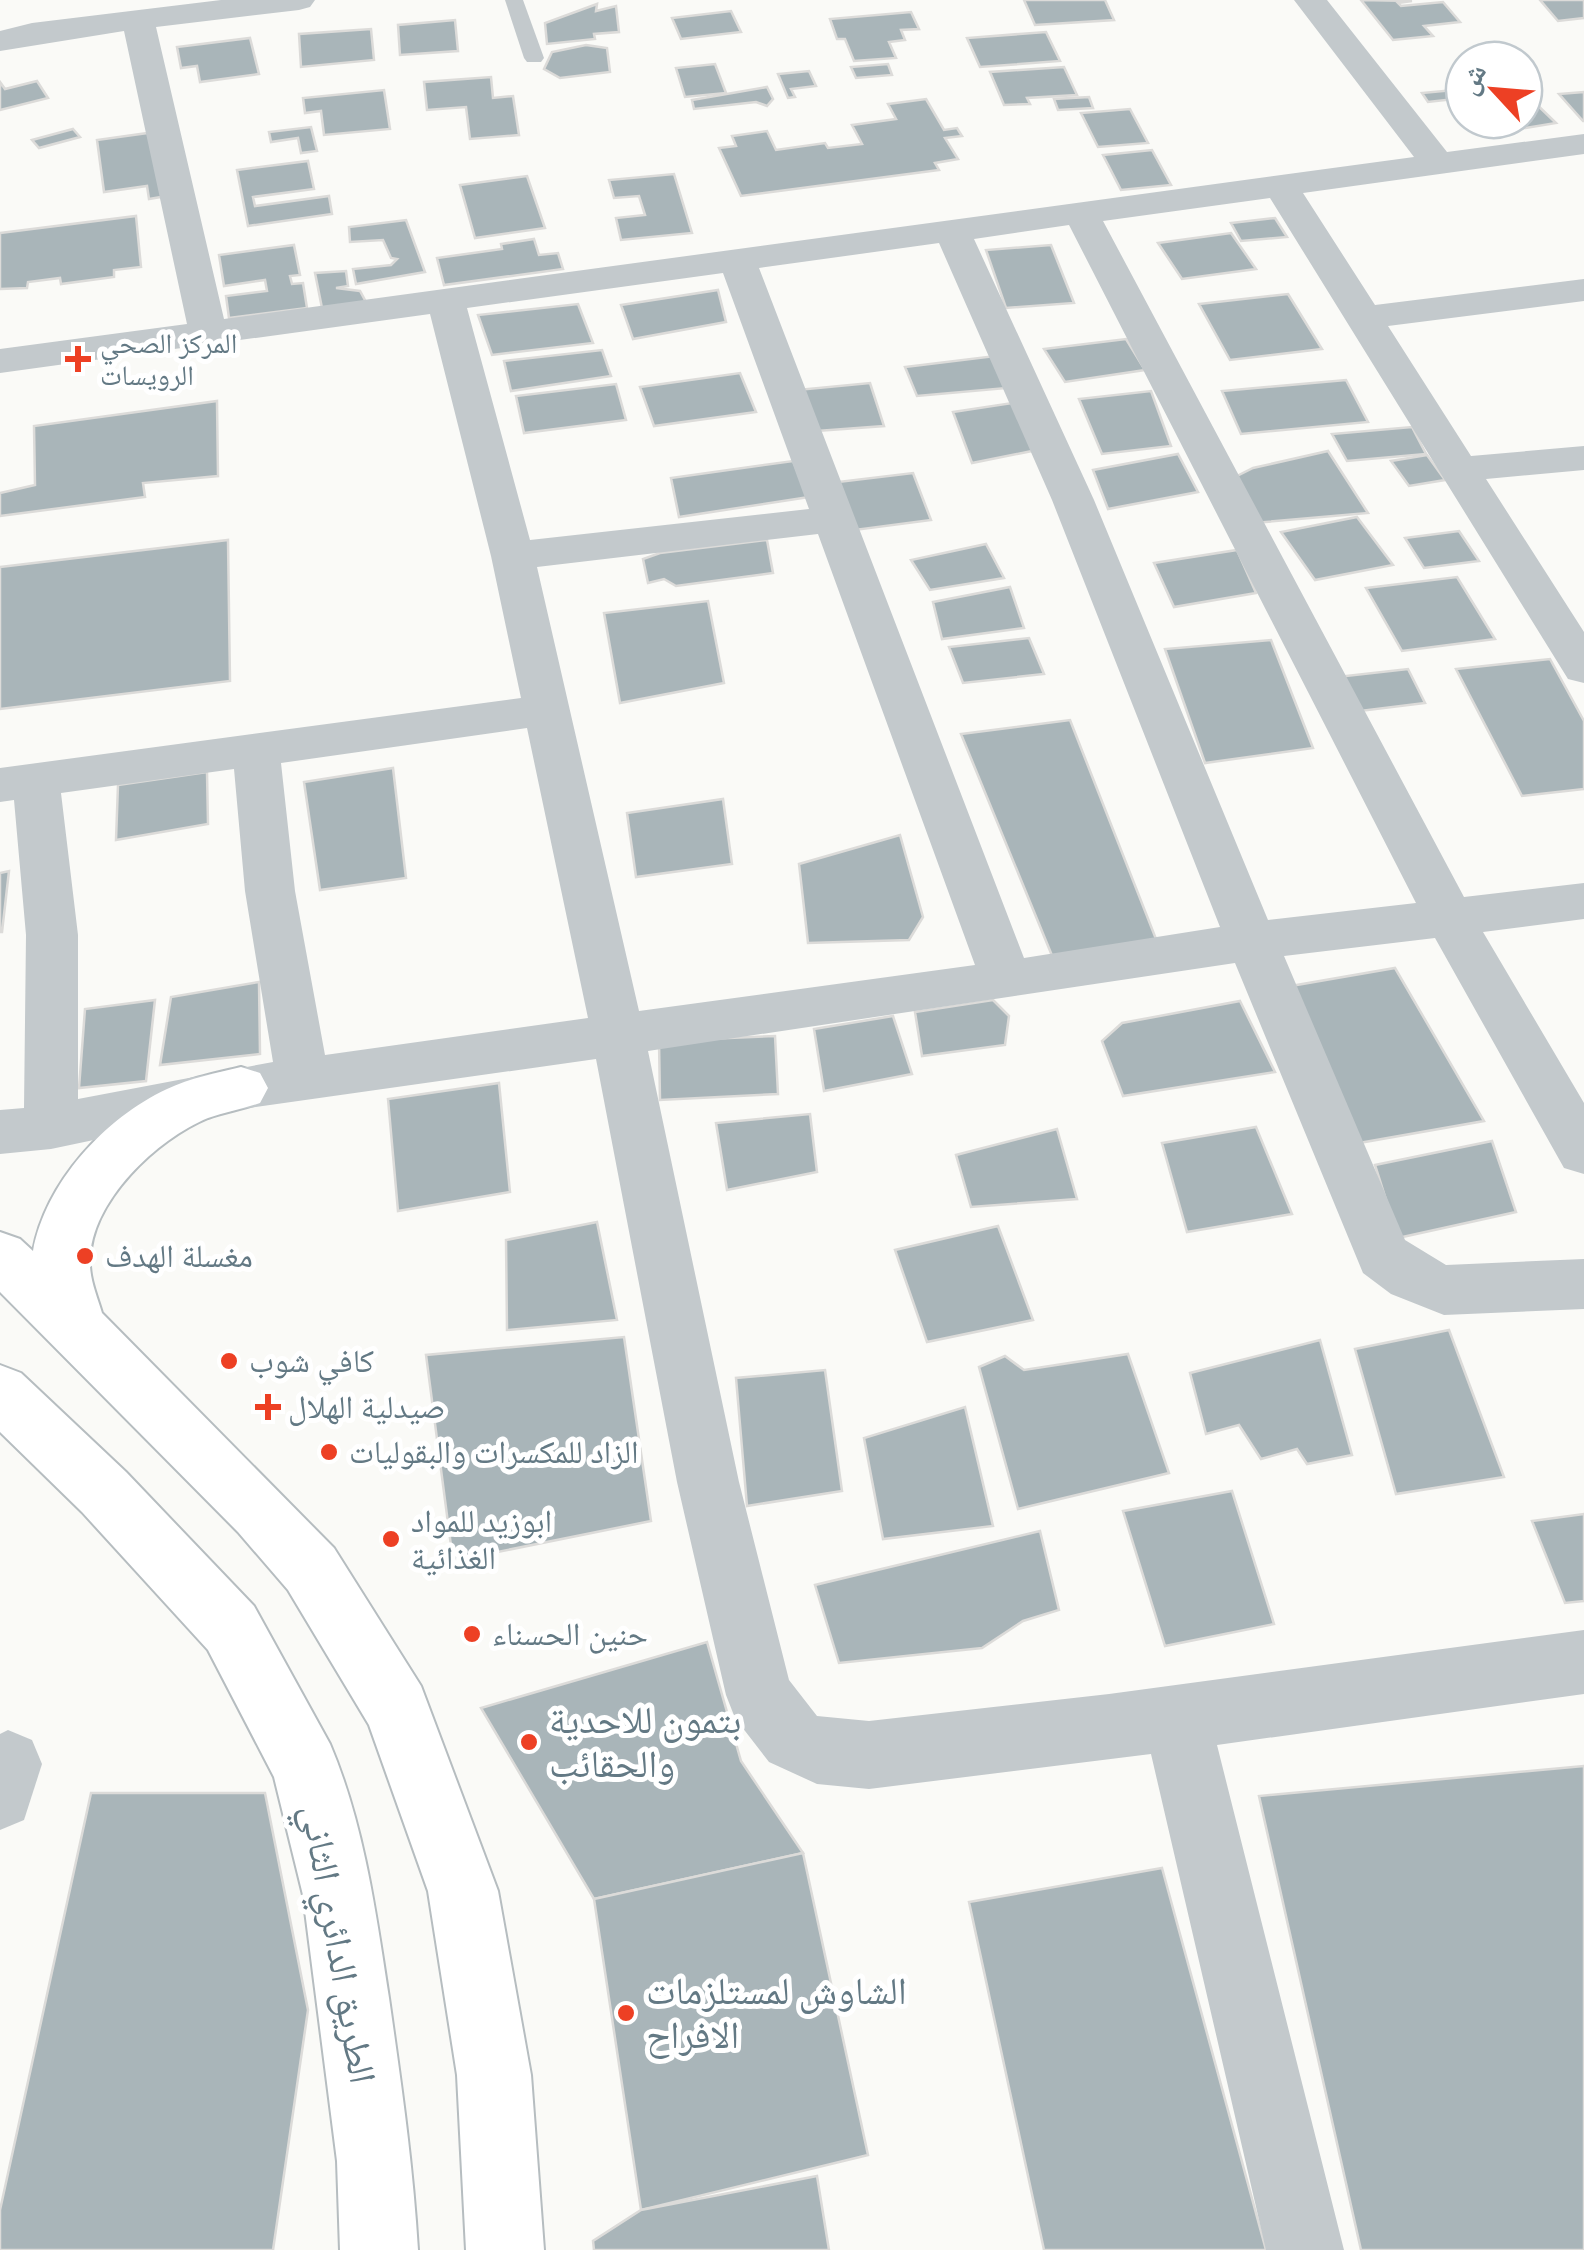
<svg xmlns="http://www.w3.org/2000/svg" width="1584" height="2250" viewBox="0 0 1584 2250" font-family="Karla,'Noto Naskh Arabic',sans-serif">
	<rect width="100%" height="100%" fill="#fafaf7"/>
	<!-- building -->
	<g fill="#a9b5b9" stroke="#dcdbd9" stroke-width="2.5">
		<path d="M1024 0H1105L1114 20 1035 25Z"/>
		<path d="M1361 0 1412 1 1398 3 1401 6 1443 2 1460 22 1424 26 1433 36 1393 40Z"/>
		<path d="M1540 0H1584V18L1558 21Z"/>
		<path d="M597 4 596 11 616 6 619 32 594 34 595 39 547 44 545 23Z"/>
		<path d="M731 11 741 32 681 39 672 18Z"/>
		<path d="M911 12 919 29 901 30 905 40 889 42 896 58 854 61 845 39H837L830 19Z"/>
		<path d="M455 20 458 51 400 55 398 25Z"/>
		<path d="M371 29 374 60 301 67 299 34Z"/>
		<path d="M1046 32 1060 61 980 67 967 38Z"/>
		<path d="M250 38 259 74 200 82 197 66 181 68 177 47Z"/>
		<path d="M586 45 607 48 610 72 560 78 544 69 552 52Z"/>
		<path d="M715 64 726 93 685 97 676 68Z"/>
		<path d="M888 64 892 75 856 78 851 67Z"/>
		<path d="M1064 67 1077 95 1027 98 1030 104 1004 105 990 72Z"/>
		<path d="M809 71 816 86 791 89 795 97 788 98 778 74Z"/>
		<path d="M491 77 493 98 513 96 519 135 470 139 466 107 427 110 424 82Z"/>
		<path d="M37 81 48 98 0 110V82L5 89Z"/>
		<path d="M767 87 773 99 767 106 756 102 694 109 692 100Z"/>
		<path d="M1464 89V98L1428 102 1422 93Z"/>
		<path d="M384 90 390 129 324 135 321 111 305 113 303 98Z"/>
		<path d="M1584 92V121H1583L1559 94Z"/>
		<path d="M1089 97 1093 108 1058 110 1054 99Z"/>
		<path d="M1530 98 1556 123 1488 134 1475 120H1524V99Z"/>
		<path d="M926 99 944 130 957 128 962 136 945 138 958 159 935 163 939 170 741 196 719 148 736 146 732 136 767 131 776 150 825 143 828 148 862 144 852 125 896 119 888 104Z"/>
		<path d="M1130 109 1148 143 1098 147 1081 113Z"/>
		<path d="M311 127 317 151 301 153 298 138 271 142 269 132Z"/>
		<path d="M73 129 80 137 39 148 32 140Z"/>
		<path d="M155 132 167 196 149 199 147 186 104 192 97 140Z"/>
		<path d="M1152 150 1171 185 1121 190 1103 155Z"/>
		<path d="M308 161 314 189 253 197 255 206 329 196 332 214 248 226 237 170Z"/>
		<path d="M674 174 692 233 621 240 616 218 645 215 639 196 614 198 609 180Z"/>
		<path d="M527 176 545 228 475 238 460 185Z"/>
		<path d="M136 216 141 267 114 270V277L61 284 60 278 28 282 27 288 0 289V233Z"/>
		<path d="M1275 218 1287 237 1241 241 1231 223Z"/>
		<path d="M406 220 425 272 356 284 353 269 391 265 397 259 391 258 383 240 350 242 349 227Z"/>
		<path d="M1231 233 1256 269 1182 279 1158 243Z"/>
		<path d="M534 239 539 255 558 253 563 269 444 285 437 258 502 249 501 244Z"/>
		<path d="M294 245 300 275 290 276 292 284 303 283 307 308 229 318 226 296 267 291 265 280 224 286 219 255Z"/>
		<path d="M1051 245 1074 303 1006 308 986 250Z"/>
		<path d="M346 271 348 286 336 288 360 291 366 302 322 308 315 273Z"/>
		<path d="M718 290 726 322 633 339 621 305Z"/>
		<path d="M1288 294 1322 349 1230 360 1199 304Z"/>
		<path d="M578 304 593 343 492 355 478 315Z"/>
		<path d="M1126 339 1145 370 1065 382 1044 349Z"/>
		<path d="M602 350 611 376 511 391 504 361Z"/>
		<path d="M995 356 1007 388 917 396 905 367Z"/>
		<path d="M740 373 756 412 654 426 640 387Z"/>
		<path d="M1346 380 1368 422 1241 434 1222 391Z"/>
		<path d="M870 383 884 426 817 431 797 390Z"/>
		<path d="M616 384 626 420 524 433 516 396Z"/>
		<path d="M1151 391 1171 446 1102 454 1079 399Z"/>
		<path d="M217 401 218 476 143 483 145 497 0 516V493L35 485 34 426Z"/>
		<path d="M1012 403 1037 450 972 463 953 412Z"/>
		<path d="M1412 427 1426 454 1347 461 1332 434Z"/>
		<path d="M1328 451 1368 513 1254 523 1235 477 1253 468Z"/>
		<path d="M1178 454 1198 492 1108 509 1093 470Z"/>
		<path d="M1427 455 1445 480 1409 486 1391 461Z"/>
		<path d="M793 461 809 497 679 517 671 478Z"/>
		<path d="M913 473 931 520 855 530 838 482Z"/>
		<path d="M1357 517 1393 565 1315 580 1281 532Z"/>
		<path d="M1459 531 1479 561 1424 568 1405 538Z"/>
		<path d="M228 540 230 681 0 709V567Z"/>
		<path d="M767 540 773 573 676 586 664 579 648 583 643 559 660 553Z"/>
		<path d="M986 544 1004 578 930 590 911 560Z"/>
		<path d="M1237 550 1256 593 1174 607 1154 563Z"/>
		<path d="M1457 577 1495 639 1402 651 1366 588Z"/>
		<path d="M1010 587 1024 628 942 639 933 602Z"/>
		<path d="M708 601 724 683 620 703 604 613Z"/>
		<path d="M1029 638 1044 674 963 683 949 647Z"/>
		<path d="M1271 640 1313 748 1205 763 1165 649Z"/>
		<path d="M1550 659 1584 721V789L1522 796 1456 669Z"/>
		<path d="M1408 669 1425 703 1344 713 1328 678Z"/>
		<path d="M1070 720 1156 939 1053 958 961 734Z"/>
		<path d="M393 768 406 878 320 890 304 782Z"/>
		<path d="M207 772 208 824 116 840 118 785Z"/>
		<path d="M723 799 732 864 636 877 627 813Z"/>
		<path d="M900 835 923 917 909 940 808 943 799 864Z"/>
		<path d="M9 871 2 932H0V873Z"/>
		<path d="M1395 968 1484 1121 1359 1143 1291 986Z"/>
		<path d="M259 982 260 1054 160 1065 171 997Z"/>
		<path d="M155 1000 146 1081 79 1088 85 1009Z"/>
		<path d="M993 1000 1009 1016 1005 1045 922 1056 915 1012Z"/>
		<path d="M1240 1001 1275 1072 1123 1096 1102 1041 1122 1023Z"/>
		<path d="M893 1016 912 1074 824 1091 814 1029Z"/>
		<path d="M775 1036 778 1094 660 1100 659 1041Z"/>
		<path d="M499 1083 510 1192 398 1211 388 1099Z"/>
		<path d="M810 1114 817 1172 727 1190 716 1123Z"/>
		<path d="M1256 1127 1292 1214 1187 1232 1162 1143Z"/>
		<path d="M1057 1129 1077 1199 971 1207 956 1155Z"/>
		<path d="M1492 1141 1516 1212 1398 1238 1375 1165Z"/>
		<path d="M597 1222 617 1320 507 1330 506 1240Z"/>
		<path d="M998 1226 1033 1320 927 1342 895 1250Z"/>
		<path d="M1449 1330 1504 1477 1396 1494 1355 1349Z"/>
		<path d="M624 1337 651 1521 453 1561 426 1355Z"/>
		<path d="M1320 1340 1352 1455 1307 1464 1297 1449 1261 1459 1239 1425 1206 1434 1190 1373Z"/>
		<path d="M1128 1354 1169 1473 1018 1509 979 1367 1005 1356 1024 1370Z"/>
		<path d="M825 1370 842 1491 747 1506 736 1378Z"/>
		<path d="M965 1407 993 1526 883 1539 864 1438Z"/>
		<path d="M1232 1491 1274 1624 1165 1646 1123 1511Z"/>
		<path d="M1584 1514V1601L1565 1603 1532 1521Z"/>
		<path d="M1040 1531 1059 1610 1023 1621 982 1648 839 1663 815 1585Z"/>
		<path d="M707 1642 741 1761 803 1853 594 1899 481 1708Z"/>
		<path d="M1584 1766V2250H1361L1259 1796Z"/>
		<path d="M91 1793H265L308 2010 273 2250H0V2210Z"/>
		<path d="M803 1853 868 2155 641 2210 594 1899Z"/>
		<path d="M1162 1868 1266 2250H1044L969 1902Z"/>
		<path d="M817 2176 829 2250H594L593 2241 641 2210Z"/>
	</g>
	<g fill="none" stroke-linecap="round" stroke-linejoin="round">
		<!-- primary casing -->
		<g stroke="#b6bdc0" stroke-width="4">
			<g id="primary">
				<path d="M241 1067 260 1073 268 1088 260 1103C243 1109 225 1112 208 1118 157 1139 91 1201 90 1260 89 1278 97 1296 102 1313L334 1548 421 1686 498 1891 531 2075 544 2250H466L457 2075 428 1891 369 1725 288 1590 238 1532 0 1292V1232L20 1239 33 1251C46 1182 105 1118 167 1089 190 1078 216 1073 241 1067Z"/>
				<path d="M0 1365 21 1373 126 1472 254 1606 330 1744C364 1824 376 1913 389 1998 401 2082 413 2165 418 2250H340L337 2161 303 1895 274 1777 208 1650 82 1512 0 1432Z"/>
			</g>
		</g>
		<!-- lane -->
		<path fill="#c3c9cc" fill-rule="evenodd" d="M505 0H523L544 58 541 62H527L524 58Z"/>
		<!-- street -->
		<g fill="#c3c9cc" fill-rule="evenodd">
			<path d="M221 0H315L310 7 299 10 156 27 224 319 1414 157 1294 0H1327L1447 152 1584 134V154L1303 193 1375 305 1584 279V301L1388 326 1471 456 1584 446V470L1486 479 1584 632V683L1568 679 1270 198 1103 221 1464 897 1584 883V919L1483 932 1584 1103V1174L1564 1168 1435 938 1284 956 1405 1240 1446 1265 1584 1259V1309L1444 1315 1391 1294 1363 1273 1235 963 648 1051 739 1482 789 1680 817 1716 869 1721 1109 1694 1584 1630V1694L1217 1745 1344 2250H1266L1151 1754 869 1789 817 1784 769 1762 735 1718 726 1695 677 1482 596 1059 241 1109 51 1149 0 1154V1110L24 1108 26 935 14 800 0 802V768L521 698 491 556 430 314 0 373V349L187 324 124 31 0 51V31L32 23ZM1069 225 1416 903 1268 920 1094 500 974 239ZM939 243 1052 500 1220 927 1024 958 759 268ZM723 273 809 509 530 540 467 308ZM818 534 975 965 639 1011 537 567ZM527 728 588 1018 325 1055 295 891 281 763ZM234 769 245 891 273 1062 78 1099V935L61 793Z"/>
			<path d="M8 1730 32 1740 42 1764 24 1820 0 1830V1734Z"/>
		</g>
		<!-- primary -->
		<use href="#primary" fill="#fff" fill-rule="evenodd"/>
	</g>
	<!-- markers -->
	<g fill="#ed4024" stroke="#fff" stroke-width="4">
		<path d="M73 344h10v10h10v10h-10v10h-10v-10h-10v-10h10z"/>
		<circle cx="85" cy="1256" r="10"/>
		<circle cx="229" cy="1361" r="10"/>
		<path d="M263 1392h10v10h10v10h-10v10h-10v-10h-10v-10h10z"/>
		<circle cx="329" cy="1452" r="10"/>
		<circle cx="391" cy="1539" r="10"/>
		<circle cx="472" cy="1634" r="10"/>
		<circle cx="529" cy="1742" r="10"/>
		<circle cx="626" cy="2013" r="10"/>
	</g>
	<g text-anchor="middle" stroke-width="10" stroke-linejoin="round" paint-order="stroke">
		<!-- far-poi labels -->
		<g font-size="28" fill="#637984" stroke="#fff" text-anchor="start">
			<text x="100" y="353">المركز الصحي<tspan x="100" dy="32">الرويسات</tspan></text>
		</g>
		<!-- poi labels -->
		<g font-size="32" fill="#637984" stroke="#fff" text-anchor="start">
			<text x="105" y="1267">مغسلة الهدف</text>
			<text x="249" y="1372">كافي شوب</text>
			<text x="288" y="1418">صيدلية الهلال</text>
			<text x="349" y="1463">الزاد للمكسرات والبقوليات</text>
			<text x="411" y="1532">ابوزيد للمواد<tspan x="411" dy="37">الغذائية</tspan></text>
			<text x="492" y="1645">حنين الحسناء</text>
		</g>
		<!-- near-poi labels -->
		<g font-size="38" fill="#637984" stroke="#fff" text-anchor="start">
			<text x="549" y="1733">بتمون للاحدية<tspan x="549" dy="44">والحقائب</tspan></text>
			<text x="646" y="2004">الشاوش لمستلزمات<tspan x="646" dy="44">الافراح</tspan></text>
		</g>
		<!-- near-street labels -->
		<g font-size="38" fill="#637984" stroke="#fff">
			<text transform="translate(339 1944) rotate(80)" y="13">الطريق الدائري الثاني</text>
		</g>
	</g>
	<!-- north arrow -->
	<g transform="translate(1494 90) rotate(296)"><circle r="48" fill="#ffffff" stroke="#c1c9ce" stroke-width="2.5"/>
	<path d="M0-8L18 38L0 25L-18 38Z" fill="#ed4024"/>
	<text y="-15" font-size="28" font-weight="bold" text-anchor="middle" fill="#637984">ش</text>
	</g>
</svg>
